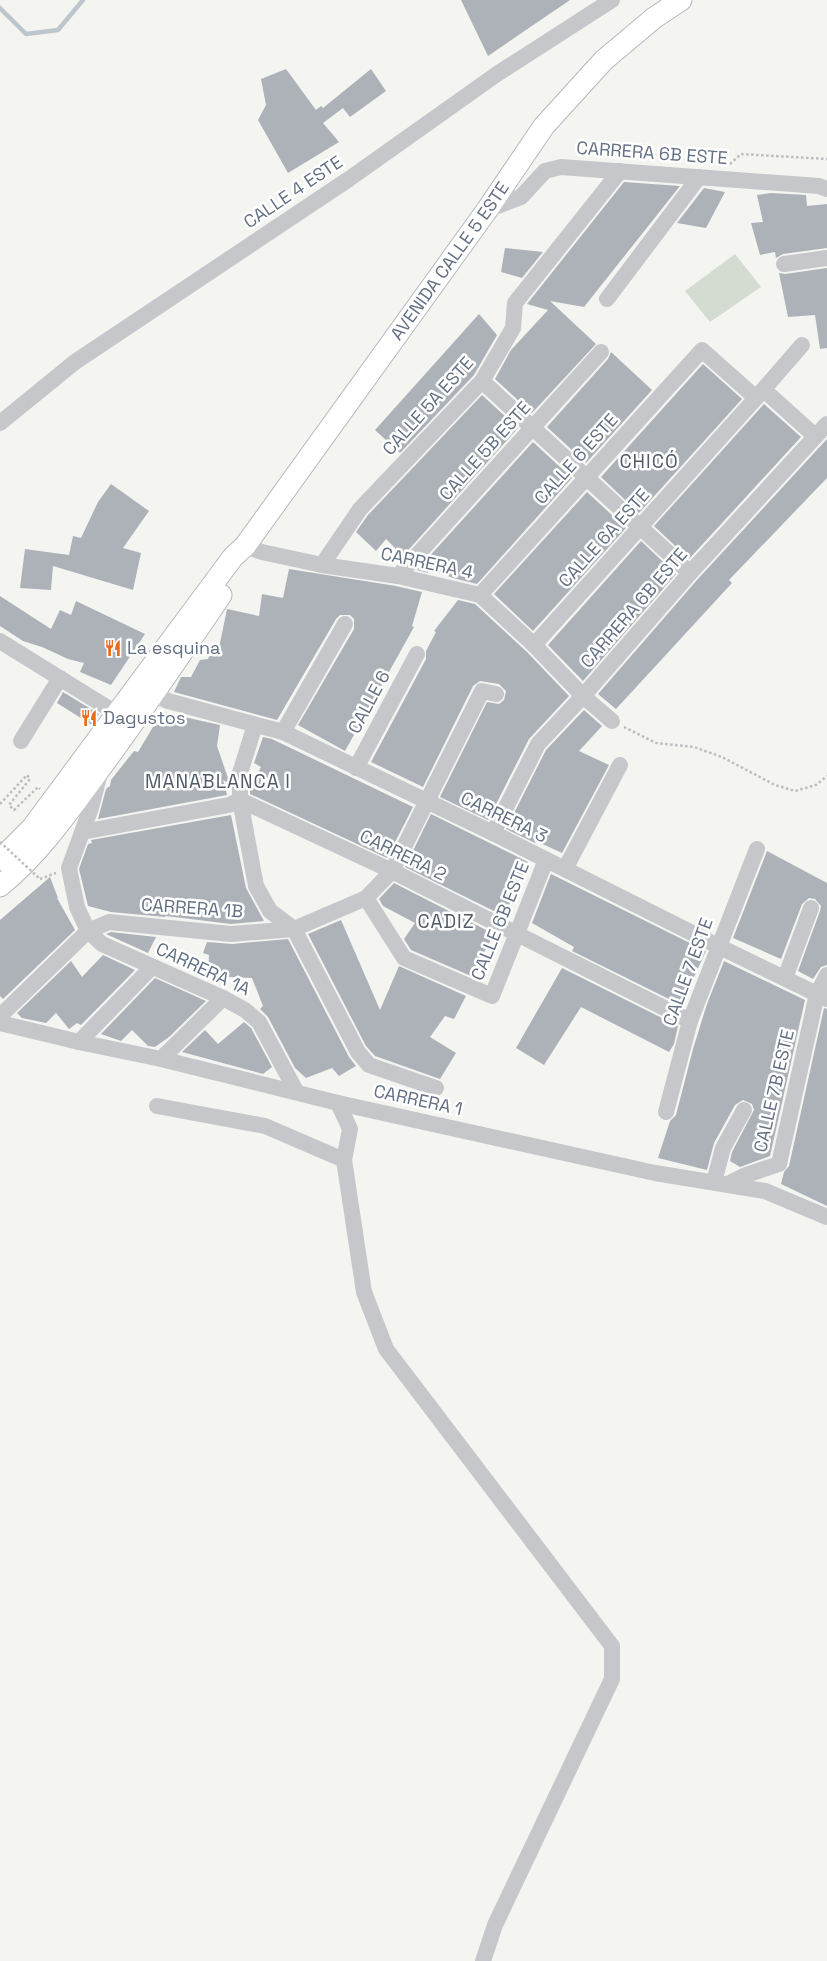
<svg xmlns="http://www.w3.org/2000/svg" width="827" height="1961" viewBox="0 0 827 1961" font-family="'Space Grotesk',sans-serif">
	<rect width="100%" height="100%" fill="#f4f5f1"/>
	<!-- green -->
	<path fill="#d4dcd2" d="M735 254 761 287 710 322 685 291Z"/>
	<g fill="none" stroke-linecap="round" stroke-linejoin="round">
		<!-- stream -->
		<path stroke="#bdc6cd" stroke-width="4.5" d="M0 8 26 34 58 30 83 0"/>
	</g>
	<!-- building -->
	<g fill="#adb2b9">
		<path d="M461 0H570L488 56Z"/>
		<path d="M286 69 316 110 321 106 323 108 371 69 386 91 350 117 343 108 323 123 339 142 288 173 258 120 266 105 261 79Z"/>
		<path d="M624 182 680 186 584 307 550 301 596 344 532 413 495 379 511 350 548 310 527 304Z"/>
		<path d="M704 188 725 192 706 228 677 223Z"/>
		<path d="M771 193 806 195 807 206 827 204V248L783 254 776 258 775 252 760 255 751 223 763 222 757 195Z"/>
		<path d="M505 248 543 252 522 278 501 272Z"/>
		<path d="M827 268V348L820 349 815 315 788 317 779 273 785 274Z"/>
		<path d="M479 314 497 335 474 375 400 453 375 430Z"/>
		<path d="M611 352 652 390 586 463 547 427 608 359Z"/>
		<path d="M703 364 742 399 639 513 601 477Z"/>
		<path d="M482 395 518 428 403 556 386 539 376 551 356 532 368 515Z"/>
		<path d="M764 404 801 437 689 559 654 526Z"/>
		<path d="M827 439V478L729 580 732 583 616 709 598 694 697 580Z"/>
		<path d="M533 442 572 478 477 584 453 578 429 569 428 573 417 570Z"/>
		<path d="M111 484 149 511 123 548 141 553 133 590 53 566 51 590 20 588 25 549 69 555 73 536 81 538 98 502Z"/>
		<path d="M587 492 626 528 533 631 494 594Z"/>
		<path d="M641 541 676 574 583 681 548 645Z"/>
		<path d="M289 569 396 586 422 592 412 626 414 627 345 751 298 725 354 629V619L350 615H340L336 619 277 720 174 692 181 677H191L200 660 208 659 212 647 219 648 227 609 259 616 262 594 283 598Z"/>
		<path d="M0 596 51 629 60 610 71 615 76 601 145 634 111 685 80 672 84 663 68 659 42 647 23 641 0 626Z"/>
		<path d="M458 600 475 604 527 652 569 696 529 739 488 820 440 797 487 702 499 704 504 700 506 691 499 684 480 681 473 686 423 787 371 762 426 659V651L436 632 434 631Z"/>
		<path d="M63 692 99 714 92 725 57 703Z"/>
		<path d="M584 710 602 726 579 751 609 765 562 853 536 841 535 843 506 829 546 750Z"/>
		<path d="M162 712 220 725 217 746 230 784 223 780 227 795 98 819 106 789 110 786 111 780 134 751 138 752Z"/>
		<path d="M263 737 272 739 413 807 387 858 250 794V788L261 767 254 763Z"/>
		<path d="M431 814 528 862 504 916 405 867Z"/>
		<path d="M231 815 246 888 264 921 231 924 166 916 165 917 111 912 88 906 79 869 88 844 92 843 91 840Z"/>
		<path d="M767 851 827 883V965L821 967 813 979 798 971 820 911 821 906 815 899 809 898 802 904 781 959 733 938Z"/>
		<path d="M551 874 706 951 681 1005 572 951 574 947 532 923Z"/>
		<path d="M50 877 58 898H57L75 930 3 999 0 996V920Z"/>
		<path d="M394 883 494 934 471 976 411 950 404 939 415 923 383 906 379 899Z"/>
		<path d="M341 920 380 1010 399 966 466 996 454 1019 445 1016 430 1037 456 1053 440 1079 375 1056 366 1046 308 934Z"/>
		<path d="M111 932 156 937 148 953 106 934Z"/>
		<path d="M288 939 349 1057 356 1066 339 1076 332 1068 306 1078 295 1068 268 1017 260 1009 263 1006 252 978 208 976 209 955 203 953 207 942 232 944Z"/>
		<path d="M103 955 135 970 81 1025 77 1023 69 1029 56 1013 46 1023 22 1018 17 1013 71 961 82 977Z"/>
		<path d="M724 961 805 1000 770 1156 740 1167 730 1161 732 1152 754 1110 752 1104 743 1100 735 1105 714 1143 707 1170 658 1158 670 1121 676 1115 693 1049 707 1004Z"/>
		<path d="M562 968 678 1026 674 1044 669 1052 581 1007 544 1065 516 1048Z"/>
		<path d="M155 978 206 1001 169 1037 155 1047 148 1046 132 1030 121 1041 101 1034Z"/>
		<path d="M824 1008 827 1009V1206L781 1184 784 1172 789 1166Z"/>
		<path d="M244 1022 251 1028 272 1067 263 1074 182 1052 205 1030 218 1044Z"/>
	</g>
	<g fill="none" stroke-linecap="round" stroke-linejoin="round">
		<!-- major casing -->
		<g stroke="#b5b8bd" stroke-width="23">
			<g id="major">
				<path id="s1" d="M0 860 32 828 233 557 245 546 487 210 544 126 604 60 654 18 681 0"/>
				<path d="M0 886C40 853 69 811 99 770 141 713 181 654 221 595"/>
			</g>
		</g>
		<!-- path -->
		<g stroke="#bcbdc0" stroke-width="2.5" stroke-dasharray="2.5 2.5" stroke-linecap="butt">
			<path d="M730 164 741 154 827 159"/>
			<path d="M624 727 656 743 694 747 722 757 775 785 795 791 816 785 827 776"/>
			<path d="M0 804 27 775 30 779 9 805 14 810 38 787 40 789"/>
			<path d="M40 879 56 873"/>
		</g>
		<!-- minor -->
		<g stroke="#c5c7cb" stroke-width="16">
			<path d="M487 210 521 197 545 171 561 167 819 186 827 189"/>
			<path d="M784 264 827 258"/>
			<path d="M607 299 699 177"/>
			<path d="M482 381 690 573"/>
			<path d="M764 390 815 436"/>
			<path d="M0 423 75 362 349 179 497 74 612 0"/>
			<path d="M245 546 262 552 322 565 398 576 480 595 534 645 583 696 612 721"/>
			<path d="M322 565 360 509 482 381 513 328 515 303 620 171"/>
			<path d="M398 576 601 352"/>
			<path d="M480 595 702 350 756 398"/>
			<path d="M0 641 116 713"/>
			<path d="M534 645 756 398 802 345"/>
			<path d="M154 694 168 701 283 732 493 833 718 946 827 999"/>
			<path d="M255 725 240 773V800L256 886 270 911 294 929 358 1052 369 1065 436 1088"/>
			<path d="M283 732 345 624"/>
			<path d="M21 741 60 678"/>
			<path d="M356 768 417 654"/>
			<path d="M100 773 91 808 69 868 77 907 88 931 102 944 223 998 245 1010 259 1022 296 1091"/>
			<path d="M82 832 229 805 240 800 392 871 690 1021"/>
			<path d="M493 833 538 744 583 696 690 573 827 424"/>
			<path d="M565 869 620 765"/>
			<path d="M366 898 404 958 492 996 546 860"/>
			<path d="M785 978 811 908"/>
			<path d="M0 1016 88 931 109 922 231 934 294 929 366 898 392 871 482 691 496 694"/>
			<path d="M0 1023 79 1042 161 1059 338 1103 655 1173 765 1191 827 1217"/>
			<path d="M79 1042 152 967"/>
			<path d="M161 1059 223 998"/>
			<path d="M338 1103 350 1129 344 1160 364 1292 386 1349 612 1646V1679L495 1925 483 1961"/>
			<path d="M157 1106 265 1126 344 1160"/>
			<path d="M666 1112 690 1021 757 849"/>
			<path d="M714 1182 723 1148 744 1110"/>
			<path d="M728 1184 746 1175 779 1164 817 994 827 975"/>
		</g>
		<!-- major -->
		<use href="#major" stroke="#fff" stroke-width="21"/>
		<!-- path-bridge -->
		<path stroke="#bcbdc0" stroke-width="2.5" stroke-dasharray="2.5 2.5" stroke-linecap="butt" d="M0 842 40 879"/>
	</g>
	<!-- icons -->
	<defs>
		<g id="restaurant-bare" transform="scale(1.35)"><path d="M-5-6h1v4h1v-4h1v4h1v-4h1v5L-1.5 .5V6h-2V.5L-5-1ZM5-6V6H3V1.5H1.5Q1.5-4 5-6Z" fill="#e96b1c" stroke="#fff" stroke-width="2.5" paint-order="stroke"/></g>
	</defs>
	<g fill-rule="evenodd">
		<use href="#restaurant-bare" x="113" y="648"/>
		<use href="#restaurant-bare" x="89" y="718"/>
	</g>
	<g text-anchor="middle" stroke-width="5" stroke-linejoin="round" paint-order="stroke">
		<!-- street labels -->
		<g font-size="18" fill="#637083" stroke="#fff">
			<text transform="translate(652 153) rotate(4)" y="6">CARRERA 6B ESTE</text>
			<text transform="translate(293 192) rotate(-34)" y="6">CALLE 4 ESTE</text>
			<text dy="6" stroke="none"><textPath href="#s1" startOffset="750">AVENIDA CALLE 5 ESTE</textPath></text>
			<text transform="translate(428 406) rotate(-48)" y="6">CALLE 5A ESTE</text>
			<text transform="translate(485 451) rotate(-48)" y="6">CALLE 5B ESTE</text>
			<text transform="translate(576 459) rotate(-48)" y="6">CALLE 6 ESTE</text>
			<text transform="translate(604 538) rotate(-48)" y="6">CALLE 6A ESTE</text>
			<text transform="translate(427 563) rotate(12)" y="6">CARRERA 4</text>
			<text transform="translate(634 608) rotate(-49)" y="6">CARRERA 6B ESTE</text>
			<text transform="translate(369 702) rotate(-62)" y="6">CALLE 6</text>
			<text transform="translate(504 817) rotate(26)" y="6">CARRERA 3</text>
			<text transform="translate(403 855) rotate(26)" y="6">CARRERA 2</text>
			<text transform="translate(192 908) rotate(4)" y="6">CARRERA 1B</text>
			<text transform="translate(500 921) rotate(-68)" y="6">CALLE 6B ESTE</text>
			<text transform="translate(203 969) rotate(25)" y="6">CARRERA 1A</text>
			<text transform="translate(688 972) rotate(-70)" y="6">CALLE 7 ESTE</text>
			<text transform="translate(774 1091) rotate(-77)" y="6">CALLE 7B ESTE</text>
			<text transform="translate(418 1100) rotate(12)" y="6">CARRERA 1</text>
		</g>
		<!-- poi labels -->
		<g font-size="18" fill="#637083" stroke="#fff" text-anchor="start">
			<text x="127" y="654">La esquina</text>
			<text x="103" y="724">Dagustos</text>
		</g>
		<!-- neighbourhood labels -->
		<g font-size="19" letter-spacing="1" fill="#515a68" stroke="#fff">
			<text x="649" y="468">CHICÓ</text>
			<text x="218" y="788">MANABLANCA I</text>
			<text x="446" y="928">CADIZ</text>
		</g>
	</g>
</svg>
